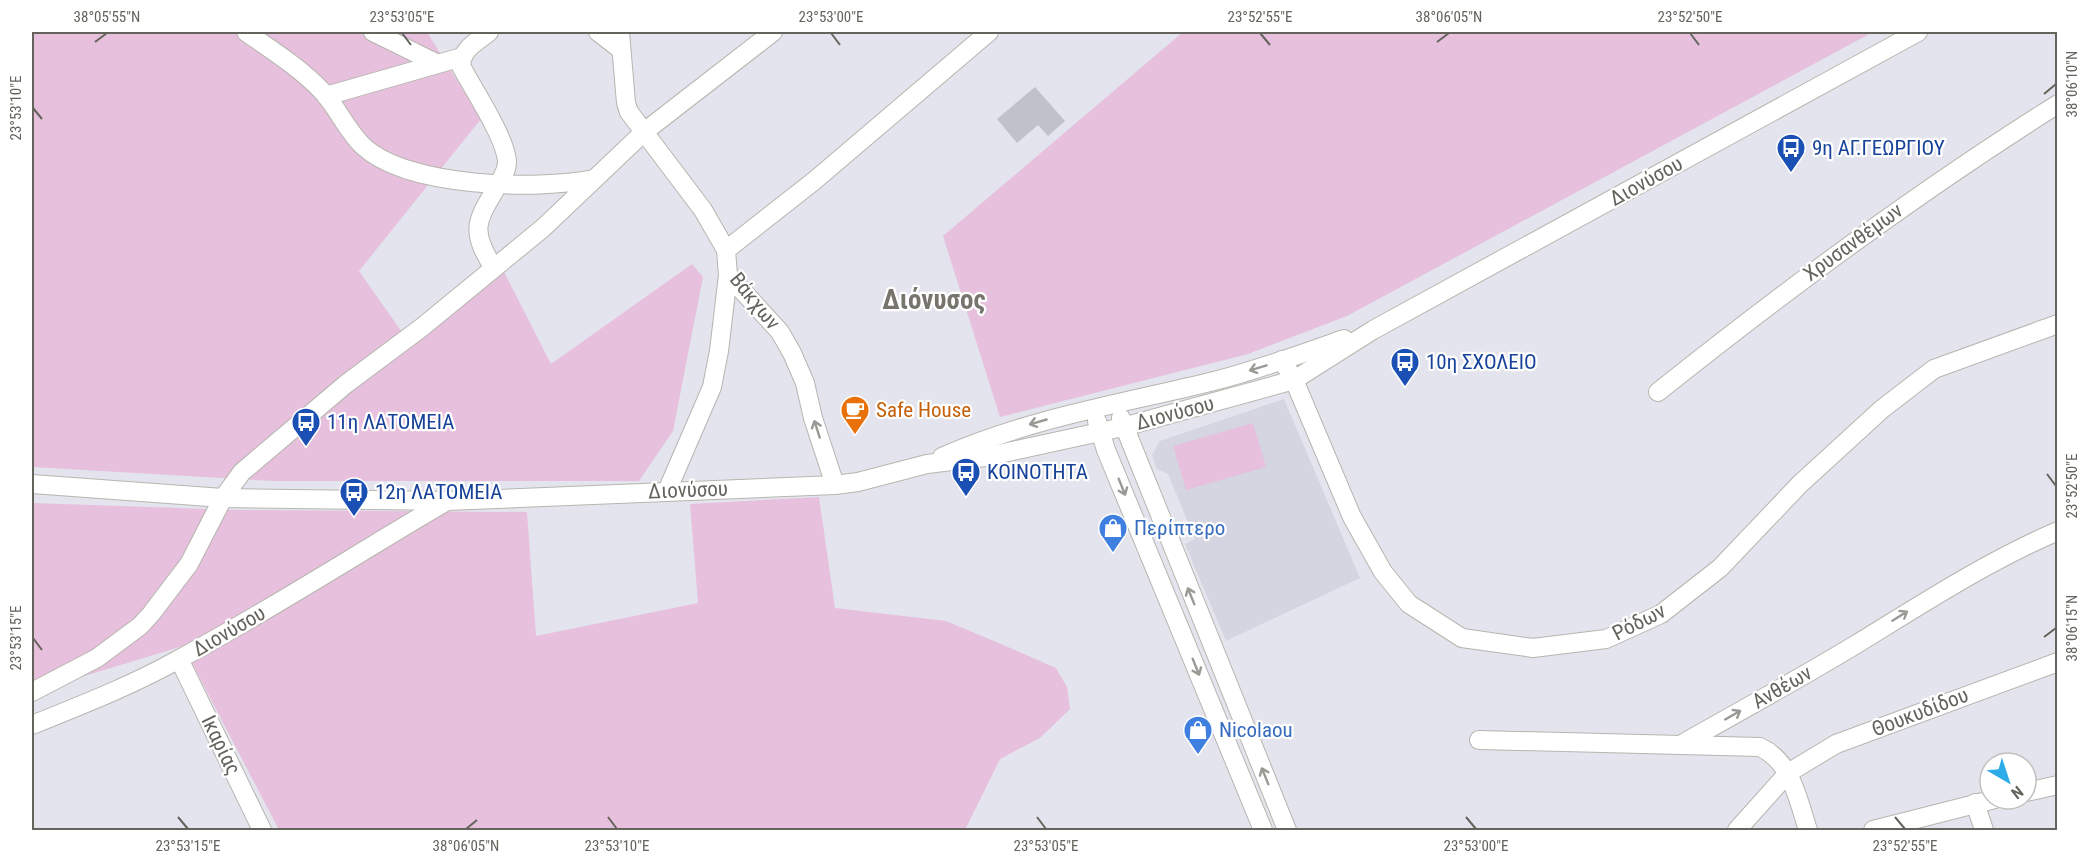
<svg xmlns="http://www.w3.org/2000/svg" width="2089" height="862" viewBox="0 0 2089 862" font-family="'Roboto Condensed',sans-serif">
	<rect width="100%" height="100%" fill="#e4e4ee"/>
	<!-- education -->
	<path fill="#d5d5e1" d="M1284 399 1360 578 1226 641 1185 544 1195 539 1168 474 1157 469 1152 455 1160 441Z"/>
	<!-- green -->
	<g fill="#e6c0dc">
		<path d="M32 32H427L481 119 359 271 411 345 504 272 551 364 692 264 703 277 673 431 639 481H273L32 467Z"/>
		<path d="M1183 32H1873L1347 316 1248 354 1000 417 943 236Z"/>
		<path d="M1253 423 1266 467 1186 490 1173 446Z"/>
		<path d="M819 497 835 608 946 621 1008 647 1056 668 1067 687 1070 709 1040 738 1000 759 965 830H279L183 646 32 692V503L239 510 527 512 536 636 698 603 690 504Z"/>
	</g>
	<!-- building -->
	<path fill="#c0c1c9" d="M1035 87 1065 121 1048 136 1038 125 1017 143 997 119Z"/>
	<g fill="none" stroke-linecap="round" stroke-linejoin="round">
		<!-- street casing -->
		<g stroke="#b6b5af" stroke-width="20">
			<g id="street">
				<path d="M246 32C272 50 300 68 322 91 338 108 346 130 363 146 408 188 536 190 594 179"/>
				<path d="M373 32 436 63"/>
				<path d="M489 32C477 42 462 48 461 66 473 89 506 138 507 162 507 170 503 176 499 183 477 221 469 228 493 267"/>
				<path d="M598 32 620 49"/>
				<path d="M620 32 626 103 629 112 703 210 726 250 728 275 719 351 712 387 667 491"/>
				<path d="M326 96 462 57"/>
				<path d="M726 250 814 181 989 32"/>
				<path d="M728 275 780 332 792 353 805 383 813 418 835 485"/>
				<path d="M1282 360 1294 380 1352 517 1383 572 1409 604 1462 638 1533 648 1606 639 1661 614 1720 568 1800 484 1882 409 1934 369 2058 324"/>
				<path d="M1658 392C1787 289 1918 192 2058 104"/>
				<path d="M179 659 262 830"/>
				<path d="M32 692 97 658 140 626 151 614 189 564 223 498 242 472 346 384 421 328 543 228 644 132 773 32"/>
				<path d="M32 725C82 705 133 685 181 658 272 609 358 553 447 501"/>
				<path d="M1479 740 1760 747C1792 762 1798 800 1808 830"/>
				<path d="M1682 744C1740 711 1799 679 1855 645 1922 604 1986 562 2058 531"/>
				<path d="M2026 792 2058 785"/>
				<path d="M1975 803 1984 830"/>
				<path d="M1737 830 1788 773 1836 744 2058 662"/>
				<path d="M1873 830 1995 799"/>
			</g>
		</g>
		<!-- secondary casing -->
		<g stroke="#b7b6ae" stroke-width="20">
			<g id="secondary">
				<path d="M1121 418 1287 830"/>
				<path d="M1097 421 1106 450 1263 830"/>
				<path d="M942 457C1030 418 1121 404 1214 381 1258 370 1301 354 1344 339"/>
				<path d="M32 484 223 498 447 501 835 485 858 482 927 464 985 457 1123 427 1294 380 1373 330 1918 32"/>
			</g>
		</g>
		<!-- street -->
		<use href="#street" stroke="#fff" stroke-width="18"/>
		<!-- secondary -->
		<use href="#secondary" stroke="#fff" stroke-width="18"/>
	</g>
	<!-- one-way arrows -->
	<defs><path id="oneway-shaft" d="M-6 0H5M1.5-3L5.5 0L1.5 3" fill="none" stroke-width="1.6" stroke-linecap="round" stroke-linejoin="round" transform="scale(1.5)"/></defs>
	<g stroke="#9a9a95">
		<use href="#oneway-shaft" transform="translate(1258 368) rotate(163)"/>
		<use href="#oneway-shaft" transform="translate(1038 422) rotate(164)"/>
		<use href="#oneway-shaft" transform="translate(817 429) rotate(-108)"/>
		<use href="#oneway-shaft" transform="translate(1122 487) rotate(68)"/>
		<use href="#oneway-shaft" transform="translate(1191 596) rotate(-112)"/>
		<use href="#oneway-shaft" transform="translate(1900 616) rotate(-32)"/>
		<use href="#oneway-shaft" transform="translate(1196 667) rotate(68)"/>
		<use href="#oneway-shaft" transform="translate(1733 715) rotate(-30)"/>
		<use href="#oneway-shaft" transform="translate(1265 776) rotate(-112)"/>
	</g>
	<!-- ticks -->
	<path fill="none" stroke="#64635c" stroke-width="2" d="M402 33 411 45M831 33 840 45M1260 33 1270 45M1690 33 1699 45M95 42 107 33M1437 42 1449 33M2044 94 2056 84M33 108 42 119M2047 474 2056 486M2044 637 2056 628M33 638 42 650M178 817 188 829M608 817 617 829M1037 817 1046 829M1466 817 1476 829M1895 817 1905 829M466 829 477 820"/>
	<!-- icons -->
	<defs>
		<g id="bus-pin" transform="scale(1.5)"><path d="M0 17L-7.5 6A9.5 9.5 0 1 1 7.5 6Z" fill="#1a4fb4" stroke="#fff"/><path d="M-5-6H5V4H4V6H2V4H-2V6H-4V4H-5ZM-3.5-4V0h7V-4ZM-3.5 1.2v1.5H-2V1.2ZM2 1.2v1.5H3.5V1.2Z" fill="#fff"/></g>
		<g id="cafe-pin" transform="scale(1.5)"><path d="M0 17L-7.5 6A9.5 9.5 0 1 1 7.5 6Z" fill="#e8710a" stroke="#fff"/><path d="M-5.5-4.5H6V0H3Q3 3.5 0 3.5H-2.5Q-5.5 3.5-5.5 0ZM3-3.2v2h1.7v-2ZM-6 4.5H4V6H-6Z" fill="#fff"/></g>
		<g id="shop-pin" transform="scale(1.5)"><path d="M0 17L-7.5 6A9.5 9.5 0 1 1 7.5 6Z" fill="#3f7fe0" stroke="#fff"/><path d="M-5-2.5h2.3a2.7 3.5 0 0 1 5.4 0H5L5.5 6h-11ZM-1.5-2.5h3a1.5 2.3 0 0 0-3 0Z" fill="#fff"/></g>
	</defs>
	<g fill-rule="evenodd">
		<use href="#bus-pin" x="1791" y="148"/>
		<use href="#bus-pin" x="1405" y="362"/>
		<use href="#cafe-pin" x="855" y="410"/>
		<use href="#bus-pin" x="306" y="422"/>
		<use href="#bus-pin" x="966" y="472"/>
		<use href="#bus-pin" x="354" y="492"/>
		<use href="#shop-pin" x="1113" y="528"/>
		<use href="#shop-pin" x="1198" y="730"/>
	</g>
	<g text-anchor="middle" stroke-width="4.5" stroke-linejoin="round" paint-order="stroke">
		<!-- transit labels -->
		<g font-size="21" fill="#164399" stroke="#fff" text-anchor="start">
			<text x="1812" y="155">9η ΑΓ.ΓΕΩΡΓΙΟΥ</text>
			<text x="1426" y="369">10η ΣΧΟΛΕΙΟ</text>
			<text x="327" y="429">11η ΛΑΤΟΜΕΙΑ</text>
			<text x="987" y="479">ΚΟΙΝΟΤΗΤΑ</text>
			<text x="375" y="499">12η ΛΑΤΟΜΕΙΑ</text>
		</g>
		<!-- street labels -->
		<g font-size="21" fill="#64635c" stroke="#fff">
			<text transform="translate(1646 181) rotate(-29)" y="7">Διονύσου</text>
			<text transform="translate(1853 242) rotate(-36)" y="7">Χρυσανθέμων</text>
			<text transform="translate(755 301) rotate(51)" y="7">Βάκχων</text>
			<text transform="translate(1175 413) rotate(-15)" y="7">Διονύσου</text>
			<text transform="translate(688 490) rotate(-2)" y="7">Διονύσου</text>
			<text transform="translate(1639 622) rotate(-27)" y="7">Ρόδων</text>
			<text transform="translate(229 631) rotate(-30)" y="7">Διονύσου</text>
			<text transform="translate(1782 687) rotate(-30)" y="7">Ανθέων</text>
			<text transform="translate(1920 712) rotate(-21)" y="7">Θουκυδίδου</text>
			<text transform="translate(221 745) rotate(64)" y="7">Ικαρίας</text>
		</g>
		<!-- food labels -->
		<g font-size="21" fill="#c56008" stroke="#fff" text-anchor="start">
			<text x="876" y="417">Safe House</text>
		</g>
		<!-- shop labels -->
		<g font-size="21" fill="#366cbe" stroke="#fff" text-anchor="start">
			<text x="1134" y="535">Περίπτερο</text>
			<text x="1219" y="737">Nicolaou</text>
		</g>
		<!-- district labels -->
		<g font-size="27" font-weight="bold" fill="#76746d" stroke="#fff">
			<text x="934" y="309">Διόνυσος</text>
		</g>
	</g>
	<!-- border -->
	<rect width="2089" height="862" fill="none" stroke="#ffffff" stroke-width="66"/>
	<!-- north arrow -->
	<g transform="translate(2008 781) rotate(141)"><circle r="28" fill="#ffffff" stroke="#c1c1be" stroke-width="1.5"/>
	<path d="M0-4.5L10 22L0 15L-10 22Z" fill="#2eabe9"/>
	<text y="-9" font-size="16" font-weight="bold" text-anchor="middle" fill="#64635c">N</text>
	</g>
	<rect x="33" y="33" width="2023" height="796" fill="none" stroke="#64635c" stroke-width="2"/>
	<g font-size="15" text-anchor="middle" fill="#64635c">
		<text x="107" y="22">38°05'55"N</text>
		<text x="402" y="22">23°53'05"E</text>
		<text x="831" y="22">23°53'00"E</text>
		<text x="1260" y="22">23°52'55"E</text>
		<text x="1449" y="22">38°06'05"N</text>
		<text x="1690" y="22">23°52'50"E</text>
		<text transform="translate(2072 84) rotate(-90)" y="5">38°06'10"N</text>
		<text transform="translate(16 108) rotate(-90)" y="5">23°53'10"E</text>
		<text transform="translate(2072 486) rotate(-90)" y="5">23°52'50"E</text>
		<text transform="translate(2072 628) rotate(-90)" y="5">38°06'15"N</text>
		<text transform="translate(16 638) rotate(-90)" y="5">23°53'15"E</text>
		<text x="188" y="851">23°53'15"E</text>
		<text x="466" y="851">38°06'05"N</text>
		<text x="617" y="851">23°53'10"E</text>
		<text x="1046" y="851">23°53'05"E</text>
		<text x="1476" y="851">23°53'00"E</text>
		<text x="1905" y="851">23°52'55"E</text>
	</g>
</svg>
